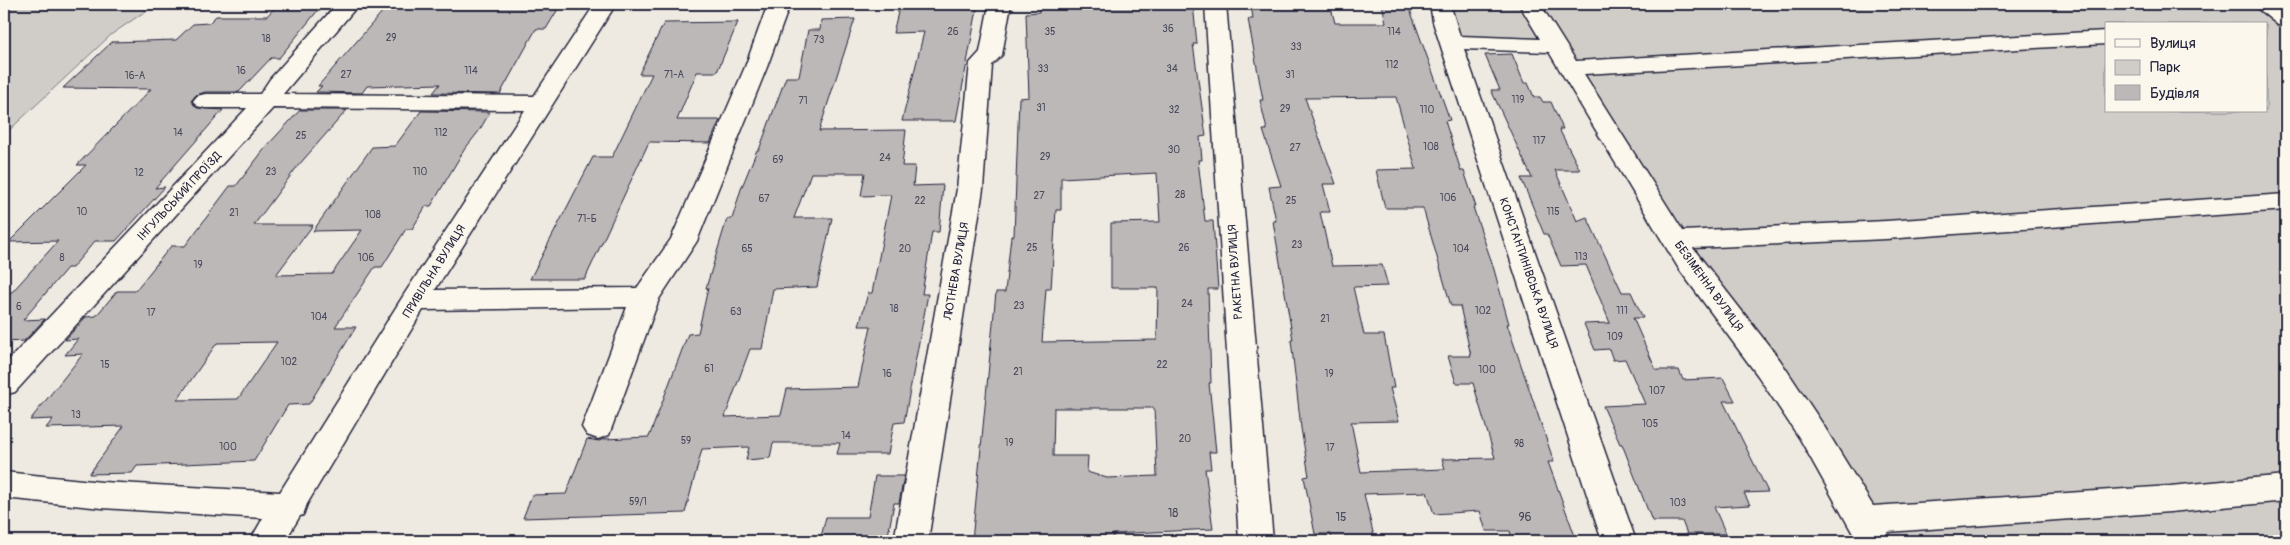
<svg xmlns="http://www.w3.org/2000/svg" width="2290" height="545" viewBox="0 0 2290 545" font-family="Pangolin,sans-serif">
	<rect width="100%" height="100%" fill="#eeeae2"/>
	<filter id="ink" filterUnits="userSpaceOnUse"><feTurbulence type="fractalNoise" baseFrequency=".02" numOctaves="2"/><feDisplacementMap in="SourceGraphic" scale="10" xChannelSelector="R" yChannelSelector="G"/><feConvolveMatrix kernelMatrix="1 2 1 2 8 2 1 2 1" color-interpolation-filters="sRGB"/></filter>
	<g filter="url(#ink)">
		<!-- green -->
		<g fill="#d0cdc9" stroke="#797882" fill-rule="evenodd">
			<path d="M4 4H156L112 34 4 135Z"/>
			<path d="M1447 4H1525L1544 37 1543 40 1462 37 1454 31Z"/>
			<path d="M1536 4H2286V541H1883L1697 262ZM2106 24H2266V111H2106Z"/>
		</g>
		<!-- building -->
		<g fill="#bcb8b8" stroke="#22223b" fill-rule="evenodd">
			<path d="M278 4H323L279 58H271L239 92H205L196 95 191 101 197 108 223 110 155 188 165 187 116 241H95L72 268H67L23 320 45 319 24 341 4 342V293L12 292 58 241 9 242 86 165H77L151 89 63 88 112 42 176 40 193 24 209 23 216 16H267Z"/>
			<path d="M389 4H561L546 29H536L500 94 433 93 440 84 367 86 362 93 316 92 322 86H318Z"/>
			<path d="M900 4H978L956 121H902L924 32 893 33Z"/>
			<path d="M1039 4H1193L1197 44H1193L1206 136 1200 137 1202 160H1198L1205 221H1213L1218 289H1208L1211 383H1209L1216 452H1209L1211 469H1205L1213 529 1113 534V541H972L996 292H1005L1011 236H1014L1019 98 1029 97 1026 13 1039 12ZM1157 173 1160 222 1111 223V288H1158L1157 340 1042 342 1046 289H1051L1056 210H1061V178ZM1054 408H1154L1157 476 1107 478 1087 472 1088 456H1053Z"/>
			<path d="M1251 4H1330L1335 23H1386L1382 4H1408L1450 120 1445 121 1461 171H1464L1476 207H1473L1493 266 1509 324H1507L1554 462H1548L1575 536 1512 538 1510 531H1486L1480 511 1434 514 1427 492 1364 494 1375 541H1332L1331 534H1315L1304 477 1309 476 1301 428 1291 340H1293L1273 221H1276L1269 187 1281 186 1263 130H1267L1260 100H1263L1248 19H1253ZM1396 97 1416 169 1376 170 1385 208H1423L1451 306H1460L1471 356H1448L1456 383H1473L1495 458 1442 459 1445 469 1361 472 1351 422 1399 421 1390 388H1394L1384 335H1364L1353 287 1388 286 1382 265 1332 266 1320 212H1330L1323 184H1336L1305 98Z"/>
			<path d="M855 19 819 131 906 130 902 166H915L913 186 943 185 939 232H932L922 294H928L904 422 894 423 888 454H837L840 443H773L770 458 746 460 749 447 702 449 685 513 523 518 532 495 566 494 587 439 599 441 604 439 649 437 688 334 698 333 708 288H706L727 219H732L741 189 757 150H759L786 77H799L808 30H820L821 20ZM811 173H865L861 196 891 195 872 293H868L859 326H871L858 387 787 389 781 415 725 417 750 349H762L773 289 817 287 832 218H794Z"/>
			<path d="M738 22 717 72H697L677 120H720L710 143 649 142 585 279H530L593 157H612L652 74H639L664 23Z"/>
			<path d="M1512 54 1524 83H1528L1534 97H1540L1543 102H1551L1563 129H1559L1580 170H1555L1577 221 1587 217 1622 292H1631L1643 318H1633L1656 370H1679L1683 380 1723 378 1735 401H1723L1768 492 1744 493 1750 505 1714 507 1726 534H1687L1682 521H1652L1622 444H1620L1603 406 1645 404 1625 359 1613 360 1609 349 1595 350 1584 324 1610 323 1586 265 1561 266 1547 234H1544L1521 178H1532L1491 90H1500L1485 55Z"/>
			<path d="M300 110H347L297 167 254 225H313L276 275 332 274 362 230 313 231 372 147 395 146 421 111 490 112 479 131 464 150 431 206H426L412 229H406L382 267H375L335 327H356L309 404 288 405 254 461 137 466 132 473 89 474 124 426 46 428 53 419 30 420 83 354 65 355 78 339 65 340 86 317 96 316 117 291H135L171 246H185L230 186H236L266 147ZM277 342 238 399 177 400 217 343Z"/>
			<path d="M875 476H904L899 503H894L887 541H820L826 517H868Z"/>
		</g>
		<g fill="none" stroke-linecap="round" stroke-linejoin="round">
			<!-- minor casing -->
			<g stroke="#22223b" stroke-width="3">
				<g id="minor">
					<path d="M337 4H359L283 94 534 96 595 4H616L435 290 637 288 671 239 745 67 768 4H790L767 67 697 241 659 299 609 435 598 439 587 435 582 427 627 307 423 310 307 504 303 515 300 516 285 541H250L263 518 102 508 4 498V472L102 482 280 492 405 293 525 110 273 108 15 392 4 395V365L247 108H205L197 106 193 101 197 96 205 94H260L270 79Z"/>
					<path d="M989 4H1011L1002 55 992 65 983 189 928 541H894L957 189 970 63 980 52Z"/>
					<path d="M1205 4H1226L1273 541H1239Z"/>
					<path d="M1430 4H1450L1460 36 1540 39 1519 4H1540L1576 61 2106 31V44L1584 74 1683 231 1886 221 2286 194V210L1886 239 1693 248 1780 360 1822 423 1873 506 2170 486 2286 475V501L2170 512 1887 532 1891 541H1857L1800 439 1758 376 1679 269 1549 52 1464 49 1636 541H1602L1433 22Z"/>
					<path d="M2252 4H2277L2286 10V26L2278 25Z"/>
				</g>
			</g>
			<!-- minor -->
			<use href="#minor" fill="#fbf7ec" fill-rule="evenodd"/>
		</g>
	</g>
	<g text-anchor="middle" stroke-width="4" stroke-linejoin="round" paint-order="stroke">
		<!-- number labels -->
		<g font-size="10" fill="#48485a">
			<text x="1168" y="32">36</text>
			<text x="953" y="35">26</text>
			<text x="1050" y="35">35</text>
			<text x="1394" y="35">114</text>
			<text x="391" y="41">29</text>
			<text x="266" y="42">18</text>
			<text x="819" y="43">73</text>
			<text x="1296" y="50">33</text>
			<text x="1392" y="68">112</text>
			<text x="1043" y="72">33</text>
			<text x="1172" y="72">34</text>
			<text x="241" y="74">16</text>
			<text x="471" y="74">114</text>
			<text x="346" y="78">27</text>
			<text x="674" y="78">71-А</text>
			<text x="1290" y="78">31</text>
			<text x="135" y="79">16-А</text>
			<text x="1518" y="103">119</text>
			<text x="803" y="104">71</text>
			<text x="1041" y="111">31</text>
			<text x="1285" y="112">29</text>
			<text x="1174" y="113">32</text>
			<text x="1427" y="113">110</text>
			<text x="178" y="136">14</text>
			<text x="441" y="136">112</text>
			<text x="301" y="139">25</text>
			<text x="1539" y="144">117</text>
			<text x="1431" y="150">108</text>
			<text x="1295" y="151">27</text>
			<text x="1174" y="153">30</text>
			<text x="1045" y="160">29</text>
			<text x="885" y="161">24</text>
			<text x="778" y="163">69</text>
			<text x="271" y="175">23</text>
			<text x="420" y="175">110</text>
			<text x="139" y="176">12</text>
			<text x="1180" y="198">28</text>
			<text x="1039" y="199">27</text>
			<text x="1448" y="201">106</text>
			<text x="764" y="202">67</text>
			<text x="920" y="204">22</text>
			<text x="1291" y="204">25</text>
			<text x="82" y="215">10</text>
			<text x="1553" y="215">115</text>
			<text x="234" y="216">21</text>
			<text x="373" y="218">108</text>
			<text x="587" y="222">71-Б</text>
			<text x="1297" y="248">23</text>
			<text x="1032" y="251">25</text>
			<text x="1184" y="251">26</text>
			<text x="747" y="252">65</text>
			<text x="905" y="252">20</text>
			<text x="1461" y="252">104</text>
			<text x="1581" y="260">113</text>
			<text x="62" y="261">8</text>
			<text x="366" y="261">106</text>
			<text x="198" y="268">19</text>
			<text x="1187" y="307">24</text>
			<text x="1019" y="309">23</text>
			<text x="19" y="310">6</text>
			<text x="894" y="312">18</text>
			<text x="1483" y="314">102</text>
			<text x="1622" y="314">111</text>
			<text x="736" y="315">63</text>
			<text x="151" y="316">17</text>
			<text x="319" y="320">104</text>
			<text x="1325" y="322">21</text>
			<text x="1615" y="340">109</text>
			<text x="289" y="365">102</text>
			<text x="105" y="368">15</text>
			<text x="1162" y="368">22</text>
			<text x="709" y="372">61</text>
			<text x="1487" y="373">100</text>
			<text x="1018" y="375">21</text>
			<text x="887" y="377">16</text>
			<text x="1329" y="377">19</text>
			<text x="1657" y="394">107</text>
			<text x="76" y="418">13</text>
			<text x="1650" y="427">105</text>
			<text x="846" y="439">14</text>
			<text x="1185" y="442">20</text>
			<text x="686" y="444">59</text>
			<text x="1009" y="446">19</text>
			<text x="1519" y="447">98</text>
			<text x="228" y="450">100</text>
			<text x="1330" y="451">17</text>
			<text x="638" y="505">59/1</text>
			<text x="1678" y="506">103</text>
		</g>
		<!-- street labels -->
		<g font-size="12" fill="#22223b" stroke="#fbf7ec">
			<text transform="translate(179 196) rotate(-47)" y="4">ІНГУЛЬСЬКИЙ ПРОЇЗД</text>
			<text transform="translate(434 271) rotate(-58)" y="4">ПРИВІЛЬНА ВУЛИЦЯ</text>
			<text transform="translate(956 271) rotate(-80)" y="4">ЛЮТНЕВА ВУЛИЦЯ</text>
			<text transform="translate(1235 272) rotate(-94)" y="4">РАКЕТНА ВУЛИЦЯ</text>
			<text transform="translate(1529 273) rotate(71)" y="4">КОНСТАНТИНІВСЬКА ВУЛИЦЯ</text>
			<text transform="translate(1709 286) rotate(54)" y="4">БЕЗІМЕННА ВУЛИЦЯ</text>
		</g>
		<!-- near-number labels -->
		<g font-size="12" fill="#48485a">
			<text x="1173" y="517">18</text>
			<text x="1341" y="521">15</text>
			<text x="1525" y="521">96</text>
		</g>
	</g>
	<!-- margin -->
	<rect width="2290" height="545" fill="none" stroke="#fbf7ec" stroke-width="20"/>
	<rect x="10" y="10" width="2270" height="525" fill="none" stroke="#22223b" stroke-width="2" filter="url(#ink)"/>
	<!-- legend -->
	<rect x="2105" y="22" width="162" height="90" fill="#fbf7ec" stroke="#a4a2a5"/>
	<rect x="2115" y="39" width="25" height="8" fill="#fbf7ec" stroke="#a4a2a5"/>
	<text x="2150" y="48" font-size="15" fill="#22223b">Вулиця</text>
	<rect x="2115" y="60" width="25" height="15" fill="#d0cdc9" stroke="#a4a2a5"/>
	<text x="2150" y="72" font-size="15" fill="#22223b">Парк</text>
	<rect x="2115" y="85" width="25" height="15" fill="#bcb8b8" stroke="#a4a2a5"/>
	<text x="2150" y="98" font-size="15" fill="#22223b">Будівля</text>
</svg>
